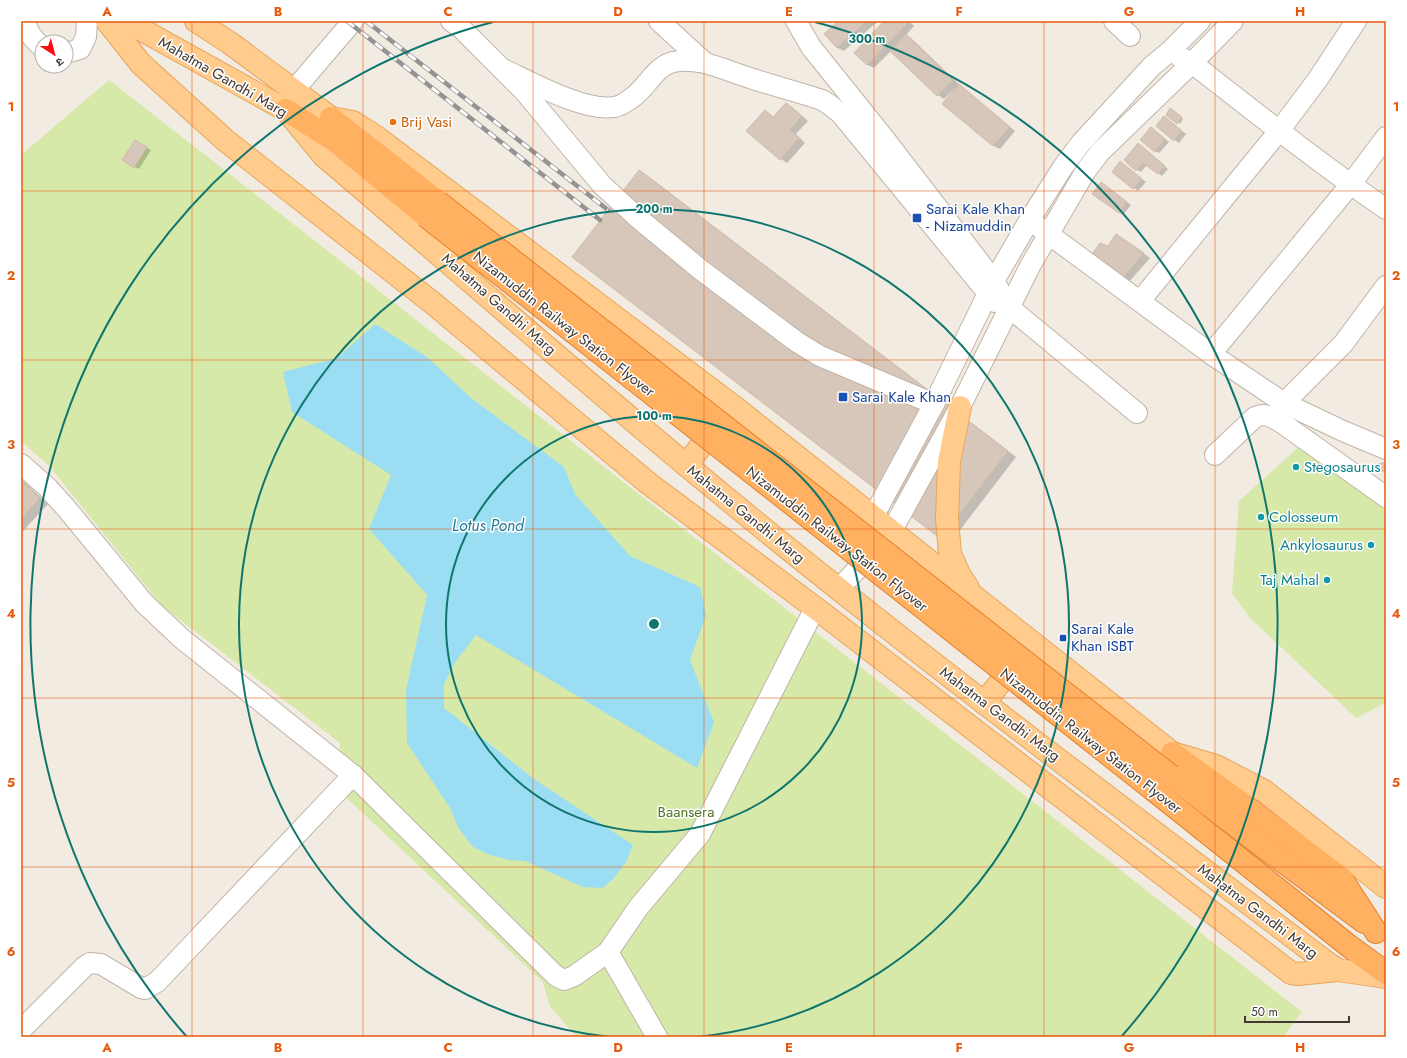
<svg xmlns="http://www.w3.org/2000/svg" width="1407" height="1058" viewBox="0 0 1407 1058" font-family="Jost,'Noto Sans Devanagari',sans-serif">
	<rect width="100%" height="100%" fill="#f2ebe2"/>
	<!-- green -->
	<g fill="#d6e9a9">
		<path d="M109 80 1302 1012 1283 1037H577L550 1007 543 982 339 791 340 743 162 606 50 467 21 441V155Z"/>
		<path d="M1302 444 1386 506V704L1385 703 1356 718 1250 618 1232 593 1239 501Z"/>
	</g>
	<!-- water -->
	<path fill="#9bddf2" d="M375 324 427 357 471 398 564 467 575 494 630 556 700 587 706 615 690 660 714 722 697 768 476 635 456 661 444 684V708L534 779 633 845 626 862 614 878 603 888 583 887 525 861 509 860 487 854 473 847 459 829 450 808 407 743 406 690 427 595 369 529 391 475 292 412 283 372 337 358Z"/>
	<!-- shadow -->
	<g fill="#0003">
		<path d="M840 21H878L844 51 838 48 825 34Z"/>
		<path d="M886 21H909L914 26 906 35 912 39 959 84 958 85 965 89 1015 131 1000 149 994 146 944 104 955 90 954 89 944 99 938 95 891 51 874 68 868 65 856 53Z"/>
		<path d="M787 104 793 108 808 121 796 134 805 143 787 163 781 159 748 131 765 111 775 118Z"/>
		<path d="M1172 110 1183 119 1180 124 1167 114Z"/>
		<path d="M1165 117 1186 134 1179 143 1175 140Z"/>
		<path d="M1155 131 1169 142 1159 153 1155 151Z"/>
		<path d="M135 141 151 150 139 169 123 160Z"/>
		<path d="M1142 147 1168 169 1162 176 1147 165 1141 172 1137 170Z"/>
		<path d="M1124 165 1146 182 1138 191 1113 171Z"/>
		<path d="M640 171 648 176 1016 457 950 543Z"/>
		<path d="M1105 186 1131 205 1123 215 1093 194Z"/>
		<path d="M1123 239 1150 258 1128 283 1121 279 1109 247Z"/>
		<path d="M21 479 48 504 21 533Z"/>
	</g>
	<!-- building -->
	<g fill="#d7c7ba" stroke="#cfbbaa">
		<path d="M838 21H867L837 48 824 34Z"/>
		<path d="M884 21 909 22 867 65 854 53Z"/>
		<path d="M906 34 953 80 937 96 890 51Z"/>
		<path d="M959 84 1010 127 993 146 942 104Z"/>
		<path d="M786 103 802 116 790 130 799 138 780 160 746 131 765 110 773 117Z"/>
		<path d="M1170 108 1182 117 1177 124 1166 115Z"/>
		<path d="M1164 116 1182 131 1174 141 1156 126Z"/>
		<path d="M1151 127 1165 139 1155 152 1140 140Z"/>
		<path d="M135 140 147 147 134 168 122 160Z"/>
		<path d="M1138 143 1165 166 1158 174 1143 163 1136 171 1124 160Z"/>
		<path d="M1120 161 1142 179 1133 189 1112 172Z"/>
		<path d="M639 170 1008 451 941 539 572 257Z"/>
		<path d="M1101 182 1127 202 1119 213 1092 194Z"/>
		<path d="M1116 234 1144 253 1121 280 1090 257 1100 243 1108 246Z"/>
		<path d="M921 449 925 451 920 463 915 461Z"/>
		<path d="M1386 462V474L1375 465Z"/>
		<path d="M907 469 912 472 902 491 896 488Z"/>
		<path d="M21 481 40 498 21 519Z"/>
	</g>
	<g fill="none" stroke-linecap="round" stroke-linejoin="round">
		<!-- minor casing -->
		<g stroke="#c0b4a8" stroke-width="22">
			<g id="minor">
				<path d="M25 21C28 33 33 39 42 47"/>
				<path d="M451 21 462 29 524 91 602 185 638 218 701 270 797 342 820 356 934 404"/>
				<path d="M659 21 704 62"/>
				<path d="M796 21 811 47 884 138 994 281 1010 308 1137 413"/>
				<path d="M1114 21 1130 36"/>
				<path d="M66 53 80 49 86 37 87 21"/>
				<path d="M1180 57 1192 63C1256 113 1319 163 1386 209"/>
				<path d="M501 68C529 81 584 112 614 107 621 106 628 101 633 97 647 87 656 66 673 62 699 56 726 71 750 78 774 86 798 92 822 100L830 105 841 114 995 302"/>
				<path d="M294 90 353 21"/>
				<path d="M1039 227 1211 354 1284 403 1343 431 1386 449"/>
				<path d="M1140 301 1279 131 1318 79 1356 21"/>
				<path d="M1211 354 1350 185 1386 137"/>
				<path d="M1284 403 1343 344 1386 286"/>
				<path d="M1215 455 1255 417C1266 412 1273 418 1282 423L1386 497"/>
				<path d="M21 464 47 487 66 508 144 603 181 638 353 775 556 976 564 980 574 976 608 952"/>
				<path d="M866 530 934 404 994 281 1030 219 1063 167 1081 143 1152 66 1170 51 1200 21"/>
				<path d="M839 589 891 532 960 407 1030 266 1085 172 1100 152 1192 63 1233 21"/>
				<path d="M21 1030 85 966 90 963 101 964 141 988 145 989 157 982 353 775"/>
				<path d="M657 1037 608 952 638 908 700 834 815 608"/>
			</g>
		</g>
		<!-- major casing -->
		<g stroke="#e7a65b" stroke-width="24">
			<g id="major">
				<path d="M107 21 141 64 225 140 434 304 648 483 822 613 1291 973 1298 974 1338 970"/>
				<path d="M126 21 286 110 324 156C495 302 664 451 840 590 1001 718 1166 841 1330 965L1338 970 1386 977"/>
				<path d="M196 21 230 43 331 118 353 122 375 136 733 406 1172 753 1216 766 1264 791 1386 887"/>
				<path d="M960 407 949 462 947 519 950 554 959 574 968 588"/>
				<path d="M686 465 720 422"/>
				<path d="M984 703 1018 660"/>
			</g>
		</g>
		<!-- highway casing -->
		<g stroke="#e3812c" stroke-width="24">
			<g id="highway">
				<path d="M286 110 335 141 426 216"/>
				<path d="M331 118 438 202"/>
				<path d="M1172 753 1255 813 1341 878 1376 932"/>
				<path d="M1171 776 1257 842 1364 922"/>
				<path d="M1155 791 1349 946 1386 973"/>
			</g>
		</g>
		<!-- minor -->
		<use href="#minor" stroke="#fff" stroke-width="20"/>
		<!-- major -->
		<use href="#major" stroke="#ffcc8e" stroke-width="22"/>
		<!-- highway -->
		<use href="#highway" stroke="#ffb060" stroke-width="22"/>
		<!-- rail casing -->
		<g stroke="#939393" stroke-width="4.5">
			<g id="rail">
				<path d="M347 21 600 220"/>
				<path d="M366 21 608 210"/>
			</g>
		</g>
		<!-- rail -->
		<use href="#rail" stroke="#fff" stroke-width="3" stroke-dasharray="9" stroke-linecap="butt"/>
		<!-- highway-bridge casing -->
		<g stroke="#e3812c" stroke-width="24" stroke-linecap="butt">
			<g id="highway-bridge">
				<path d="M438 202 1171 776"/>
				<path d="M426 216 768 485 1155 791"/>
			</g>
		</g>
		<!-- highway-bridge -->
		<use href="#highway-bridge" stroke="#ffb060" stroke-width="22"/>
	</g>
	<!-- grid -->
	<path fill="none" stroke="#e8590c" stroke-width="1" stroke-opacity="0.55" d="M192 21V1037M363 21V1037M533 21V1037M704 21V1037M874 21V1037M1044 21V1037M1215 21V1037M21 191H1386M21 360H1386M21 529H1386M21 698H1386M21 867H1386"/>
	<!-- distance rings -->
	<g fill="none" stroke="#0f766e" stroke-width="2">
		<circle cx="654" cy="624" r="208"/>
		<path d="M611 1037A415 415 0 1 1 697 1037"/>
		<path d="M187 1037A623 623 0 0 1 493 22M815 22A623 623 0 0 1 1121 1037"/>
	</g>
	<!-- markers -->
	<circle fill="#e8710a" stroke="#fff" stroke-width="1.5" cx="393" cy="122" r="4"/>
	<g fill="#1a4fb4" stroke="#fff" stroke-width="1.5">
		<rect x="912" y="213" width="10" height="10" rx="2"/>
		<rect x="838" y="392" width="10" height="10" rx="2"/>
		<rect x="1059" y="634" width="8" height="8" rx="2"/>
	</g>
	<g fill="#0f9aa8" stroke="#fff" stroke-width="1.5">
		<circle cx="1296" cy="467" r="4"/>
		<circle cx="1261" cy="517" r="4"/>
		<circle cx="1371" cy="545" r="4"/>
		<circle cx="1327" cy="580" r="4"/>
	</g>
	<g text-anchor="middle" stroke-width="3" stroke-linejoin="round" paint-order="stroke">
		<!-- street labels -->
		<g font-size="15" fill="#443a33" stroke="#fff">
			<text transform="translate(223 77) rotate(30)" y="5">Mahatma Gandhi Marg</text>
			<text transform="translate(499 304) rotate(41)" y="5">Mahatma Gandhi Marg</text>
			<text transform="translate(564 324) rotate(38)" y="5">Nizamuddin Railway Station Flyover</text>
			<text transform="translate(746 514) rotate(39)" y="5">Mahatma Gandhi Marg</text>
			<text transform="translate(837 539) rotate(38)" y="5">Nizamuddin Railway Station Flyover</text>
			<text transform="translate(1000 714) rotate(37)" y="5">Mahatma Gandhi Marg</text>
			<text transform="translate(1091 741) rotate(38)" y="5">Nizamuddin Railway Station Flyover</text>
			<text transform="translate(1258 911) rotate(37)" y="5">Mahatma Gandhi Marg</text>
		</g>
		<!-- food labels -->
		<g font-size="15" fill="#c56008" stroke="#fff" text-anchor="start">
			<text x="401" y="127">Brij Vasi</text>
		</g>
		<!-- transit labels -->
		<g font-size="15" fill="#164399" stroke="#fff" text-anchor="start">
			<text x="926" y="214">Sarai Kale Khan<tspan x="926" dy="17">- Nizamuddin</tspan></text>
			<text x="852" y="402">Sarai Kale Khan</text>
			<text x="1071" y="634">Sarai Kale<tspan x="1071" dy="17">Khan ISBT</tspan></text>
		</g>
		<!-- culture labels -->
		<g font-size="15" fill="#0d838f" stroke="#fff" text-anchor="start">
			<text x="1304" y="472">Stegosaurus</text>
			<text x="1269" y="522">Colosseum</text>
			<text x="1363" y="550" text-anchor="end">Ankylosaurus</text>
			<text x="1319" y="585" text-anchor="end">Taj Mahal</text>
		</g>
		<!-- park labels -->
		<g font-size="15" fill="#517725" stroke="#fff">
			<text x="686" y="817">Baansera</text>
		</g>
		<!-- water labels -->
		<g font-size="16" font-style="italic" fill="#257c9a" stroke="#fff">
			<text x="488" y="531">Lotus Pond</text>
		</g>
	</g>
	<circle cx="654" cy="624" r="6" fill="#0f766e" stroke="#fff" stroke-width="2"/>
	<g font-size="12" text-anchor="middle" font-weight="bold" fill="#0f766e" stroke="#fff" stroke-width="3" stroke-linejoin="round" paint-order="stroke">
		<text x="867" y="43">300 m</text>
		<text x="654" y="213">200 m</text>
		<text x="654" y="420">100 m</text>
	</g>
	<!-- border -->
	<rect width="1407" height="1058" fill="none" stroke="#ffffff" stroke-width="44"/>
	<!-- north arrow -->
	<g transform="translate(54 54) rotate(144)"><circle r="19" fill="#ffffff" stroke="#b4b0ad"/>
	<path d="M0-3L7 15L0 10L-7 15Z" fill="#ff0c10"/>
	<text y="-6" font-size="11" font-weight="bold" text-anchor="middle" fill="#443a33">उ</text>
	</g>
	<!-- scale -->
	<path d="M1245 1016v6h104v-6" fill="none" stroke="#443a33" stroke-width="2"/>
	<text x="1251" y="1016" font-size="12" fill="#443a33" stroke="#ffffff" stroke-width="3" paint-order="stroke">50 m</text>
	<rect x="22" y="22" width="1363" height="1014" fill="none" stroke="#e8590c" stroke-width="1.5"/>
	<g font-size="13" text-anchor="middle" font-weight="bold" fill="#e8590c">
		<text x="107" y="16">A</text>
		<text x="278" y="16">B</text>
		<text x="448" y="16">C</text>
		<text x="618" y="16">D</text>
		<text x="789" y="16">E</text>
		<text x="959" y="16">F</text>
		<text x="1129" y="16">G</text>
		<text x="1300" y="16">H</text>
		<text x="11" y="111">1</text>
		<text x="1396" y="111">1</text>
		<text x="11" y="280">2</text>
		<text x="1396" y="280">2</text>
		<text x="11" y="449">3</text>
		<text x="1396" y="449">3</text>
		<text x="11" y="618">4</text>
		<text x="1396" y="618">4</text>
		<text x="11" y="787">5</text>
		<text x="1396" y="787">5</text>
		<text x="11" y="956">6</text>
		<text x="1396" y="956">6</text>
		<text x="107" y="1052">A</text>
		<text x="278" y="1052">B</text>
		<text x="448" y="1052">C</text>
		<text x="618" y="1052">D</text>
		<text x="789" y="1052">E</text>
		<text x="959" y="1052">F</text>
		<text x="1129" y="1052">G</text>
		<text x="1300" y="1052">H</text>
	</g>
</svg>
